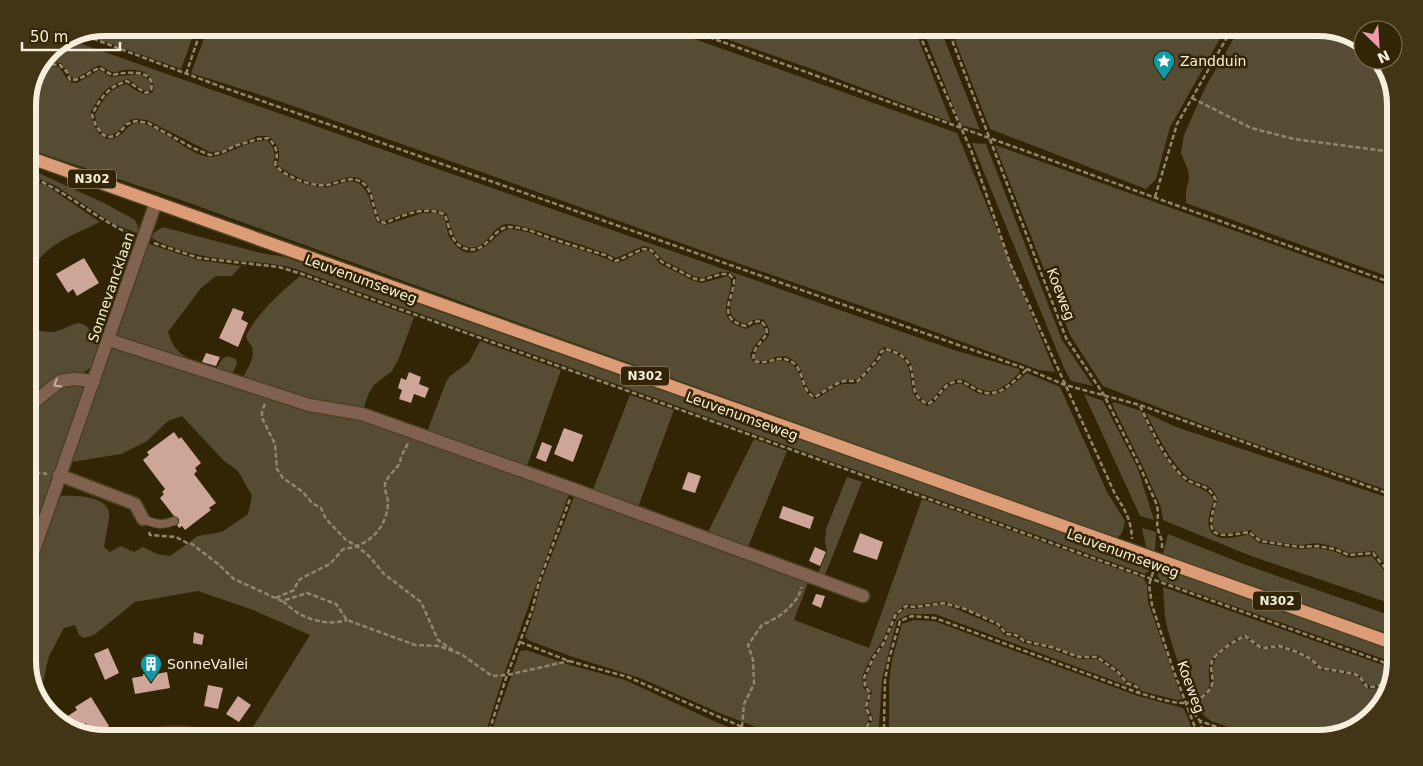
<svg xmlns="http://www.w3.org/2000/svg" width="1423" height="766" viewBox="0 0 1423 766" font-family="'DejaVu Sans',sans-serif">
	<rect width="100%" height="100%" fill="#312505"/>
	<!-- green -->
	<g fill="#564c34">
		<path d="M106 27H196V28L181 69 87 35Z"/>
		<path d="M208 28H664L957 133 1055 372 1039 370 905 321 720 257 473 169 273 99 191 73Z"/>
		<path d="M695 28H914L951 122 823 73Z"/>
		<path d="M922 28H940L980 130 961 125Z"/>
		<path d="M951 28V27L1226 28 1170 127 1156 179 1146 189 990 129 958 48Z"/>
		<path d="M1240 28H1317L1352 36 1363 45V60H1380L1382 62 1395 101V279L1186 203V191L1189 179 1188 170 1181 153 1184 135 1206 86Z"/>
		<path d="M73 41 954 350 1019 369 1020 372C1005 386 994 399 973 385 966 381 963 378 955 380 941 382 939 395 928 402 900 389 933 359 884 347L879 351 877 357 858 379 844 380 835 383 816 395C802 390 806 368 793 360 778 350 770 364 755 360 752 340 782 342 763 319L752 320 746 324C718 317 736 295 736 277L730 272H720L702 278 696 277 663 260 652 248 643 246 616 258 606 253C589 248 519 222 506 224 490 227 486 254 465 246 452 241 451 225 447 214 426 203 405 213 384 221L380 219C374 208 375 193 366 183 351 168 335 186 318 184 309 183 282 171 277 164 282 152 278 145 269 136H257L222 151 210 152 147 120C143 120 138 118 134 119 120 122 122 138 103 134L97 125 95 115C102 100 110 88 127 84L135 90 146 95 153 92C157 74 141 68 125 70 122 70 117 72 114 72 109 72 104 67 99 65L75 79 72 78 61 63 45 62 51 50Z"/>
		<path d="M43 66 59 67 69 82 77 83 99 70 111 77 139 74 149 80 151 85 150 89 146 91 128 79C107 84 99 95 90 114 94 127 101 145 117 137 126 133 128 122 139 123 162 126 186 153 208 157 219 158 229 151 238 148 247 144 257 141 267 140 275 149 276 153 273 164 281 178 313 189 329 187 341 184 351 176 362 186 371 195 372 211 377 222L385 225 423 213H436L444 217C446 223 447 233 450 238 475 276 494 229 510 229 526 230 543 238 558 243 577 249 597 254 616 263 628 261 637 250 650 251L660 264 694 281 702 283 728 276C741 288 705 319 747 329L753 325 761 324 766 332 755 345 750 354 753 362C769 369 775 355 790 363 805 372 799 395 816 399L837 386 843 384H854L859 382 880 360 882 354 885 351C928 361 896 393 928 406 941 400 942 387 955 384 963 382 966 386 972 390 995 404 1010 387 1027 373L1060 387 1107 492 1125 521 1122 533 1117 538 549 334 181 200 28 149V101Z"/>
		<path d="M972 143 986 144 1062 340 1093 386 1071 381 1064 368Z"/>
		<path d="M995 145 1395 288V493L1217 430 1103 386 1070 335Z"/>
		<path d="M28 168 108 205 135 220 138 226 139 234 114 224 56 186 28 174Z"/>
		<path d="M28 179 47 186 100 222C79 233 33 248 33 277 33 280 36 284 37 288 38 295 36 304 36 311L28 318Z"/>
		<path d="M163 227 261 253 285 257 1147 562 1149 571 1145 574 293 268C270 262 246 262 223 259 199 256 172 249 151 238L155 232Z"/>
		<path d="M149 244 198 260 241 266 232 276H216L201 288 168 332C175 358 194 361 216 369L222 359 227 356 236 359 237 364 231 376 121 340 117 335Z"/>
		<path d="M300 276 414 317 399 358 392 371 374 385 368 395 363 410 310 401 247 381 244 375C249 367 255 357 252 347 250 343 247 341 246 336 258 312 280 293 300 276Z"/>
		<path d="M79 323 85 325 102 343 93 366 81 374 28 400V336C41 328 38 332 51 332 61 332 69 324 79 323Z"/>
		<path d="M480 341 561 370 526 469 427 432 446 382 450 376 469 362Z"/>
		<path d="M111 347H116L362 418 565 490 569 494 503 677 484 738H246L310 635 253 610 198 591 135 602 94 635 84 638 79 635 75 625 64 628 49 656 39 699 28 666V588L59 496C72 495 106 495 109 512 110 518 105 539 104 547L110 552 121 546 134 552 143 547 157 554 170 556 198 536 222 532 248 514 252 496 238 471 223 460 182 416 168 421 147 441 121 454 72 462Z"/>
		<path d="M65 384 81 386 84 391 28 549V414Z"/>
		<path d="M1084 394 1103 401 1138 469 1154 520 1140 516Z"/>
		<path d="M630 395 674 410 638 507 592 492Z"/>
		<path d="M1114 402 1141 411C1152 435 1163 459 1182 478 1193 489 1205 485 1214 500 1209 514 1201 537 1224 538 1231 539 1241 536 1248 534L1259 543 1299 549 1318 548 1333 551 1349 558 1372 556 1393 581 1395 582V605L1251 556 1163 520 1161 507 1143 467 1112 404Z"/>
		<path d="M1146 413 1176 427 1395 500V577L1374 551 1349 553 1335 547 1318 543 1300 545 1277 542 1260 539 1250 530C1216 536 1205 538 1218 499 1208 478 1198 487 1185 475 1168 458 1157 434 1146 413Z"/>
		<path d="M754 439 787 451 748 547 708 532Z"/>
		<path d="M847 477 862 482 825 575 818 573 827 552 825 541 826 529Z"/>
		<path d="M580 494 809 580 794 620 869 648 922 499 1143 578 1147 584 1148 602 1182 699 1177 700 1141 691 1138 685 1128 681 1120 671 1098 655 1079 656 1051 646 1024 639 1017 633 1007 632 999 623 965 608 944 601 915 605 905 604 895 613 881 643 871 657 862 677 863 687 868 693 865 707 869 719 861 733 854 738H772L756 727 722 714 640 678 573 657 530 641 525 637 534 611 541 583 574 497Z"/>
		<path d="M1142 528 1156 532 1155 551 1146 547Z"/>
		<path d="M1168 534 1246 565 1395 617V636L1163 554Z"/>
		<path d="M1163 568 1395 651V663L1160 580 1157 575Z"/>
		<path d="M1163 587 1394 669 1391 681 1373 686 1367 685 1361 677 1356 673 1321 668 1311 658 1296 650 1279 645 1265 647 1260 646 1245 635C1231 639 1230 643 1220 652 1217 655 1213 657 1211 660 1203 677 1222 691 1190 701L1168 631 1165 617Z"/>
		<path d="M944 604 997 626 1005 636 1015 637 1023 643 1050 649 1078 659H1097L1117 673 1126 684 1136 689 935 614H910L897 620 882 679 879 726 867 738H860L864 735 873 719 868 706 872 692 866 685V678L874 659 884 645 898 615 906 608 915 609Z"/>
		<path d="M914 620 934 621 1138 696 1183 708 1186 713 1195 738H889V681L892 660 902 624Z"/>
		<path d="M1245 637 1259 648 1265 649 1279 647 1295 652 1310 659 1320 670 1355 675 1359 678 1366 688 1373 689 1390 684 1387 695 1361 725 1318 738H1260L1211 721 1192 706 1191 703C1203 699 1213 691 1213 678 1212 673 1211 666 1214 662 1218 653 1236 640 1245 637Z"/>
		<path d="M526 650 570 665 625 680 716 722 757 738H489L520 651Z"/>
	</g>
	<!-- building -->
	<g fill="#cda599">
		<path d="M84 258 99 283 77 296 73 289 68 293 56 274Z"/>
		<path d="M233 308 244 312 241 319 248 323 238 347 219 338Z"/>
		<path d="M206 353 220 357 216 366 202 362Z"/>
		<path d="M409 372 421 377 419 384 429 388 425 398 414 394 411 403 399 399 402 390 398 388 401 378 406 380Z"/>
		<path d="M564 428 583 435 573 462 554 454Z"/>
		<path d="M174 432 179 439 181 437 201 463 195 468 197 471 194 474 216 503 209 508 211 510 185 530 182 526 179 528 177 525 179 522V519L174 516 160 498 164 494 162 492 165 489 143 460 149 455 147 452Z"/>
		<path d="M542 442 552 446 546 462 536 458Z"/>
		<path d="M688 472 701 476 695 493 682 489Z"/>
		<path d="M783 506 814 517 810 529 779 518Z"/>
		<path d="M860 533 883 542 877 560 853 552Z"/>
		<path d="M815 547 826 552 820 566 809 561Z"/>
		<path d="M816 594 825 596 821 608 812 604Z"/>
		<path d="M194 632 204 635 202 645 193 643Z"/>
		<path d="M108 648 119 673 105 680 94 654Z"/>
		<path d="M156 672 157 674 167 672 170 688 135 694 132 678 143 676V674Z"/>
		<path d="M208 685 223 688 218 709 204 706Z"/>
		<path d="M238 696 251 705 239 722 226 714Z"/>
		<path d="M91 697 109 726 104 731 94 736 86 723 74 731 60 721 77 710 75 707Z"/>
	</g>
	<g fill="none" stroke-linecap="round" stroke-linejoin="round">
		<!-- service casing -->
		<g stroke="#4d4123" stroke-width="10">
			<path id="service" d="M143 519C155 524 162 526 174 521"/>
		</g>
		<!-- minor casing -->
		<g stroke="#4d4123" stroke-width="15">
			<g id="minor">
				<path d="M109 340 309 405 362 414 573 489 863 596"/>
				<path d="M28 407 60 381 74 379 94 381"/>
				<path d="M59 475 135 504 143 519"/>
				<path d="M28 567 156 202"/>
				<path d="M142 738C163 732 187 731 208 738"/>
			</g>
		</g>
		<!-- primary casing -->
		<g stroke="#4d4123" stroke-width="15">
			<path id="primary" d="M28 157 1395 644"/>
		</g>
		<!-- path -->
		<g stroke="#91876e" stroke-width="2.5" stroke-dasharray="5 2.5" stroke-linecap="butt">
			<path d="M681 27 1395 284"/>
			<path d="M916 27 971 150 1010 263 1115 494C1125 510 1131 519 1132 539"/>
			<path d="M947 27 1066 338 1104 395 1140 467 1157 505 1158 513 1157 527 1162 541V548"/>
			<path d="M86 36 222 87 1027 369 1065 385 1140 405 1395 496"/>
			<path d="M44 64 60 65 67 72 70 80C82 81 89 71 100 68L112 75C125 72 157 68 151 90L146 93 127 81C109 86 100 98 92 115L96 126 103 135 110 137 117 135 127 124 136 121 148 123 193 148 210 155 223 152 235 146 258 139 269 138C276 147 279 152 275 164 282 176 312 187 326 185 340 184 353 172 366 186 373 194 373 210 379 221L385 223C404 215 425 205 445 215 450 228 451 245 467 249 487 254 493 227 509 227 523 227 537 233 550 238 568 244 587 250 605 255L616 261 643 249 651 250 662 262 695 279 702 280 721 274H729L734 279C735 296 714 319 746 326L752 322 761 321 766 327 767 333C762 343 751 348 754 361 769 366 778 353 792 362 805 370 801 393 815 397L836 384 844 381H858L879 358 881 352 885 349C931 361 898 391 928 404 939 398 942 385 954 382 962 380 965 383 972 387 995 403 1010 385 1027 369"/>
			<path d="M186 74 202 27"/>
			<path d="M1192 98 1251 128 1294 139 1385 151 1395 156"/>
			<path d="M28 176C66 190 95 219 133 235"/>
			<path d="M1155 197 1177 124 1233 27"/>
			<path d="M154 243 199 258 279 267 302 274 1394 666"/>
			<path d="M265 404 262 411V418L275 444 277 469 283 478 303 492 312 503 321 508 326 519 346 540 357 546 370 557 384 574 421 602 438 640 454 651"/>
			<path d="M1140 406C1150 426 1167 465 1185 478 1199 489 1206 481 1216 500 1204 538 1214 538 1249 532L1260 541 1300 547 1318 546 1334 549 1349 555 1373 553 1395 580"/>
			<path d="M28 471 47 474"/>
			<path d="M149 532 150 535 176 537 187 543 192 544 218 564 234 579 282 601 307 593 336 604 347 620 415 645 439 646 461 654 492 676 507 675 569 661"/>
			<path d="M1153 572 1149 585 1152 605 1173 669 1199 738"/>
			<path d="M276 598 294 590 298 581 302 578 330 564 343 549C368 547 387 528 388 503 388 497 384 490 385 484 387 476 395 471 399 464 401 461 400 460 401 457 403 452 406 448 408 443"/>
			<path d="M283 601C299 618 325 627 347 620"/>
			<path d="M520 642 569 661 628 677 754 732 764 738"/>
			<path d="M1189 707 1200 721"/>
			<path d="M742 727 744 704 754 684 753 660 748 645 762 625 778 617 789 608 798 597 802 587"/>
			<path d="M884 728 885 738"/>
			<path d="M487 738 507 675 532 610 539 582 570 499"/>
			<path d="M857 738 863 734 871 719 866 707 870 693 865 686 864 678 873 658 883 644 896 614 906 606 915 607 944 603 965 609 998 624 1006 634 1016 635 1024 641 1051 647 1079 657H1097L1118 672 1127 683 1137 687 1139 693"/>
			<path d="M871 738 884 727 885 680 889 659 900 621 912 616 935 618 1139 693C1154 697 1169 703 1184 703 1195 703 1209 695 1212 684 1214 677 1209 669 1212 661 1216 653 1236 639 1245 636L1260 647 1265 648 1279 646 1295 651 1311 659 1320 668 1355 674 1360 677 1367 687H1373L1390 682"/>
			<path d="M1205 738 1200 721 1248 738"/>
		</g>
		<!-- service -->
		<use href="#service" stroke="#816250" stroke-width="8"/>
		<!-- minor -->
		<use href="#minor" stroke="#816250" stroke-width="12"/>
		<!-- primary -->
		<use href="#primary" stroke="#dc9c76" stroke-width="12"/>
	</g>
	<!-- one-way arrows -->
	<defs><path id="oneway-chevron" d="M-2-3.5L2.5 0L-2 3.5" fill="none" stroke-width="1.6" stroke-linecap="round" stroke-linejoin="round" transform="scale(1.25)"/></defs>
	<use stroke="#c2b09e" href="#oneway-chevron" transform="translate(57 384) rotate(149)"/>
	<!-- icons -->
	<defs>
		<g id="sight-pin" transform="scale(1.125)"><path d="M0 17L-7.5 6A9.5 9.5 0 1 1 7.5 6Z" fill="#0f9aa8" stroke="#312505"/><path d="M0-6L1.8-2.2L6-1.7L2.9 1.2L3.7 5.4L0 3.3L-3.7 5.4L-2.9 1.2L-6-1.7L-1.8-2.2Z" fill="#fff"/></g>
		<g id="building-pin" transform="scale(1.125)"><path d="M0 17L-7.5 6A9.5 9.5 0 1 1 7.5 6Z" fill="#0f9aa8" stroke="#312505"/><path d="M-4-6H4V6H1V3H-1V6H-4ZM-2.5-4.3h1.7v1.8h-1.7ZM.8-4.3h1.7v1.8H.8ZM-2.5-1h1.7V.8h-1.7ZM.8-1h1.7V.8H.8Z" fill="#fff"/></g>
	</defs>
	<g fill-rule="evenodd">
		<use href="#sight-pin" x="1164" y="61"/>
		<use href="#building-pin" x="151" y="664"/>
	</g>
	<g text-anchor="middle" stroke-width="5" stroke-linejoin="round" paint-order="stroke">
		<!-- shield labels -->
		<g fill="#312505" stroke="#bcb29c" stroke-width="1">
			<rect x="68" y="169.5" width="48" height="19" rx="4"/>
			<rect x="621" y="366.5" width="48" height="19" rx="4"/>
			<rect x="1253" y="591.5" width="48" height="19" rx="4"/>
		</g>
		<g font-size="12" font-weight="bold" fill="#f7efdd">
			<text x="92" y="183">N302</text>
			<text x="645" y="380">N302</text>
			<text x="1277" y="605">N302</text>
		</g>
		<!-- poi labels -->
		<g font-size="14" fill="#f7efdd" stroke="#312505" text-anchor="start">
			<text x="1180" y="66">Zandduin</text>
			<text x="167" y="669">SonneVallei</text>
		</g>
		<!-- street labels -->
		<g font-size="14" fill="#f7efdd" stroke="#312505">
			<text transform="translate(361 279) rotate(20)" y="5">Leuvenumseweg</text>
			<text transform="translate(111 287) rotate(-71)" y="5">Sonnevancklaan</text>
			<text transform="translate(1061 294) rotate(69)" y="5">Koeweg</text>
			<text transform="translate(742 416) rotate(20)" y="5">Leuvenumseweg</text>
			<text transform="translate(1123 553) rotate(20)" y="5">Leuvenumseweg</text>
			<text transform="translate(1191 687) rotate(70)" y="5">Koeweg</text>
		</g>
	</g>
	<!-- crop -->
	<path d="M0 0H1423V766H0ZM105 36H1318A69 69 0 0 1 1387 105V661A69 69 0 0 1 1318 730H105A69 69 0 0 1 36 661V105A69 69 0 0 1 105 36Z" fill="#413516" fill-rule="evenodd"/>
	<path fill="none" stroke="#f7efdd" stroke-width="6" d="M105 36H1318A69 69 0 0 1 1387 105V661A69 69 0 0 1 1318 730H105A69 69 0 0 1 36 661V105A69 69 0 0 1 105 36Z"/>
	<!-- north arrow -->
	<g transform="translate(1378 45) rotate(155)"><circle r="24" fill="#312505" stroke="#80765b"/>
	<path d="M0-4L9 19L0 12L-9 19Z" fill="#f29aae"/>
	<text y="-8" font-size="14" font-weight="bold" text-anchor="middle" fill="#f7efdd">N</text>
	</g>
	<!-- scale -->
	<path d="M22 42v8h98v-8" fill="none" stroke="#f7efdd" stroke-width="2.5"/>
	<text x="30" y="42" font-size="15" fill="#f7efdd" stroke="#312505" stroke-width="4" paint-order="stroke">50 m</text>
</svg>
